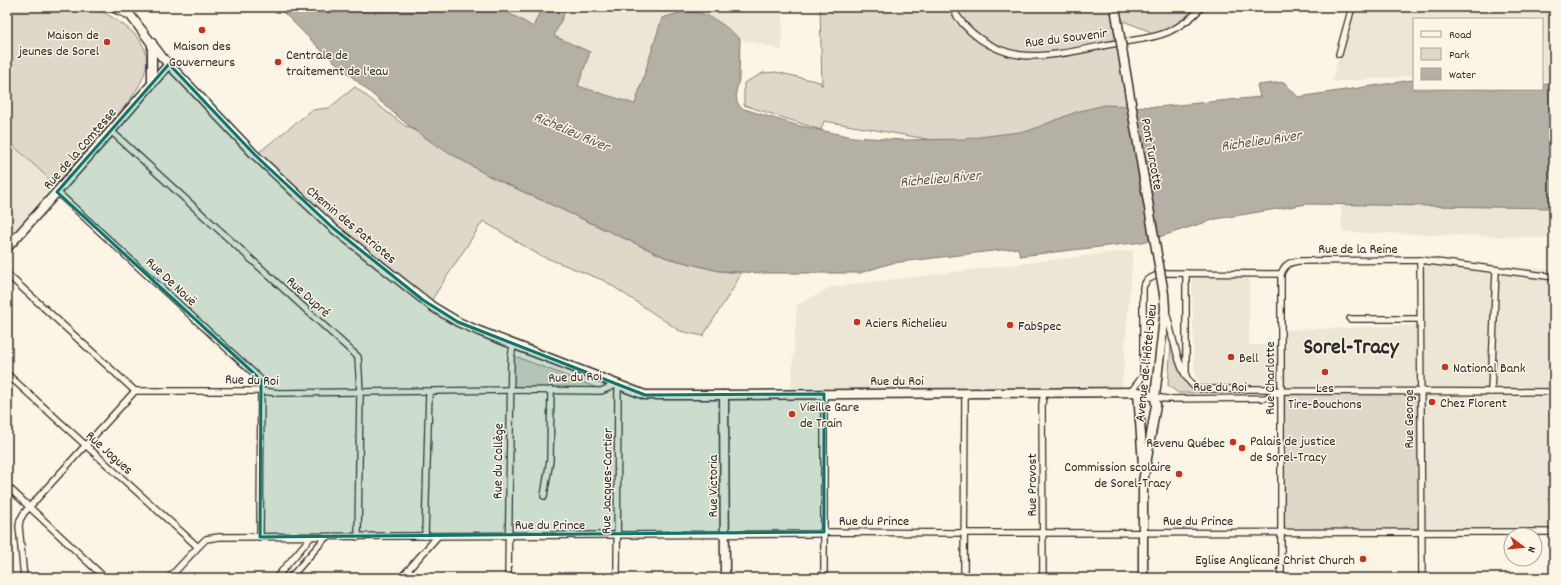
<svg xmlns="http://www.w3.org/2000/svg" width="1561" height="585" viewBox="0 0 1561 585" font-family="Dekko,sans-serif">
	<rect width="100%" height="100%" fill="#fcf5e5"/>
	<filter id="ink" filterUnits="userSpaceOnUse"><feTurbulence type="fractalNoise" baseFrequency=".025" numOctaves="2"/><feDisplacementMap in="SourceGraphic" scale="8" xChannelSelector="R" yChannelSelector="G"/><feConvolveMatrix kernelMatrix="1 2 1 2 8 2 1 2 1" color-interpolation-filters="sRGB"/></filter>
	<g filter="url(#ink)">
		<!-- built -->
		<g fill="#ece6d7">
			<path d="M499 7H542L533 27 518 17 509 14Z"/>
			<path d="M567 7H783L782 50 740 39 729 28 714 19 662 18 636 104 578 86 554 36Z"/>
			<path d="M1352 7H1554V80L1542 82V19H1414V76L1332 82Z"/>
			<path d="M7 140 56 185 7 240Z"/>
			<path d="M1341 204 1554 208V238L1342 232Z"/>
			<path d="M1133 250 1122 387 791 391 797 305 831 287Z"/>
			<path d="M1431 258 1554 270V533L1420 532V392L1202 386 1196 378 1194 365 1192 275 1249 277V345H1285L1286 330 1422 325V264Z"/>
		</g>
		<!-- green -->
		<g fill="#ded8ca" stroke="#84827a">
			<path d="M7 7C26 7 45 7 65 7 72 7 82 6 89 7 102 10 116 19 126 27 173 60 128 103 102 132 87 150 71 167 56 185L7 140Z"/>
			<path d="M820 7H1202L1189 19 1153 37 1149 31 1118 19 1129 114 961 145 824 121 821 130 744 105V83L763 73 776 72 820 82 822 86Z"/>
			<path d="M355 87 405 126 410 127 433 143 489 176 667 258 719 271 741 273 734 287 703 336 680 331 605 281 539 255 483 221 429 304 333 228 258 153 312 110 329 108Z"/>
			<path d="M1172 332 1190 384 1195 393H1178L1168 385Z"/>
			<path d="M512 355 600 389H512Z"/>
			<path d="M1283 391 1421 392 1420 532H1283Z"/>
		</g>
		<!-- water -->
		<path fill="#b4b0a5" stroke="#7d7b74" d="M278 7H499C510 15 522 19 533 27L542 7H567L554 36 590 52 578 86 635 104 662 18C669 16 676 14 683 12 705 9 725 25 740 39L739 79 736 92 737 102 741 108 796 125 853 137 903 140 963 139 1028 131 1076 112 1105 105 1157 107 1260 97 1257 85 1284 82 1298 97 1412 80H1414V89H1542V85L1554 82V208L1307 204 1216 219 1143 242 1020 256 1018 248 892 263 860 273H763L719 271 667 258 489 176 433 143 410 127 322 51Z"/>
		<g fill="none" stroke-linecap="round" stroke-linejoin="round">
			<!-- street casing -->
			<g stroke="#2b2b2b" stroke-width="8">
				<g id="street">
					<path d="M952 7C964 32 992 51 1020 55 1048 59 1089 48 1117 43 1133 40 1152 39 1168 32 1181 26 1192 18 1202 7"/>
					<path d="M1339 54 1352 7"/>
					<path d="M111 131 358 357 360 392 358 537"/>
					<path d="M57 192 258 377 261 380 260 537"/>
					<path d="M1420 260 1422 578"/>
					<path d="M1166 273 1281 274"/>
					<path d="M1186 273V374"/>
					<path d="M7 274 135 391H261L279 393 511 390 601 391 618 384 617 578"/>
					<path d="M1166 312C1172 330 1179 384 1200 389H1266L1281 391 1554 392"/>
					<path d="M1350 319H1420"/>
					<path d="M7 374 198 547"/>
					<path d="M1131 392 1140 380 1143 374V287L1147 280 1155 276"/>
					<path d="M1491 392 1496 270"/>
					<path d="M824 394V578"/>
					<path d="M1155 397 1167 399 1265 398 1281 392"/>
					<path d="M7 486 105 578"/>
					<path d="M544 496 550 460 551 390"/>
					<path d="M425 536 429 392"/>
					<path d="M24 578 19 526 20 520 24 513 135 391"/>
					<path d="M169 578 198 547 206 539 219 537 817 534 824 532 964 533 1554 532"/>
					<path d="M276 578 311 537"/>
					<path d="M290 578 326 537"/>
					<path d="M401 578 438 536"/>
					<path d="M508 578 511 359 513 345"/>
					<path d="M964 578 965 393"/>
					<path d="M1043 578 1042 404 1044 393"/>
					<path d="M1281 578V274C1285 264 1290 262 1299 261L1420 260 1554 277"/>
				</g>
			</g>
			<!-- secondary casing -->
			<g stroke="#2b2b2b" stroke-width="11">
				<g id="secondary">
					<path d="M7 248 111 131 169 64"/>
					<path d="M724 395 1138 392 1155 397"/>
				</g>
			</g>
			<!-- primary casing -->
			<g stroke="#2b2b2b" stroke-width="11">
				<g id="primary">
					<path d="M112 7 128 14"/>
					<path d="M124 7 162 57 201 98 254 154 333 228 433 307 458 322 479 331 645 395H724L725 578"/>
					<path d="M1115 7 1117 19"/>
					<path d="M152 43V82"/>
					<path d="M1131 103 1154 237"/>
					<path d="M1138 392 1143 465"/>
					<path d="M1143 578V482L1156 405 1155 397 1165 309 1164 294"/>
				</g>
			</g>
			<!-- street -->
			<use href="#street" stroke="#fcf5e5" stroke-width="5.5"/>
			<!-- secondary -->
			<use href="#secondary" stroke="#fcf5e5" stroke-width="8"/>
			<!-- primary -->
			<use href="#primary" stroke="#fcf5e5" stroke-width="8"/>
			<!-- primary-bridge casing -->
			<g stroke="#2b2b2b" stroke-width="11" stroke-linecap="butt">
				<g id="primary-bridge">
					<path d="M1117 19 1131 103"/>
					<path d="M1154 237 1164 294"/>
				</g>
			</g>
			<!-- primary-bridge -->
			<use href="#primary-bridge" stroke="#fcf5e5" stroke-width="8"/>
		</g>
	</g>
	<!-- marked area -->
	<path fill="#0f766e" fill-opacity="0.2" stroke="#0f766e" stroke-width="3" stroke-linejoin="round" d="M169 64 254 154 333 228 423 300 458 322 645 395 824 394V532L260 537 261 380 57 192Z"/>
	<!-- markers -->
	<g fill="#c8321e" stroke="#fcf5e5" stroke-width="1.5">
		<circle cx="202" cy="30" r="4"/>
		<circle cx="107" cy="42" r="4"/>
		<circle cx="278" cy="62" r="4"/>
		<circle cx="857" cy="322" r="4"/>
		<circle cx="1010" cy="325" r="4"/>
		<circle cx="1231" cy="357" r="4"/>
		<circle cx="1445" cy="367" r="4"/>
		<circle cx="1325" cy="372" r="4"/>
		<circle cx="1432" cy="402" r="4"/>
		<circle cx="792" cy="414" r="4"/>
		<circle cx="1233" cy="442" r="4"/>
		<circle cx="1242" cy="448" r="4"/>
		<circle cx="1179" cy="474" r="4"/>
		<circle cx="1363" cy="559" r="4"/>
	</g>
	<g text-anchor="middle" stroke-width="3" stroke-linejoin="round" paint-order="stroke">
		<!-- poi labels -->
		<g font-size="14" fill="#2b2b2b" stroke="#fcf5e5" text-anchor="start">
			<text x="99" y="39" text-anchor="end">Maison de<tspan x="99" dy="16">jeunes de Sorel</tspan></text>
			<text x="202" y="50" text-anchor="middle">Maison des<tspan x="202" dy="16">Gouverneurs</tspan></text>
			<text x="286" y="59">Centrale de<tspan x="286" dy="16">traitement de l'eau</tspan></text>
			<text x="865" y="327">Aciers Richelieu</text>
			<text x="1018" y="330">FabSpec</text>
			<text x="1239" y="362">Bell</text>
			<text x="1453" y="372">National Bank</text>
			<text x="1325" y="392" text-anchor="middle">Les<tspan x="1325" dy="16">Tire-Bouchons</tspan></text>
			<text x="1440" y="407">Chez Florent</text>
			<text x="800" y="411">Vieille Gare<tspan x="800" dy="16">de Train</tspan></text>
			<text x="1250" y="445">Palais de justice<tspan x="1250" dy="16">de Sorel-Tracy</tspan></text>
			<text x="1225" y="447" text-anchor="end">Revenu Québec</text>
			<text x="1171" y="471" text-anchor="end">Commission scolaire<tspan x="1171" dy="16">de Sorel-Tracy</tspan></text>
			<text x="1355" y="564" text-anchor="end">Eglise Anglicane Christ Church</text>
		</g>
		<!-- street labels -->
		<g font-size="14" fill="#2b2b2b" stroke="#fcf5e5">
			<text transform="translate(1066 37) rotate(-7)" y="5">Rue du Souvenir</text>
			<text transform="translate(79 148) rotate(-49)" y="5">Rue de la Comtesse</text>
			<text transform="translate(1153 154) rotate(80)" y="5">Pont Turcotte</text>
			<text transform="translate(352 224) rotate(40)" y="5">Chemin des Patriotes</text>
			<text x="1358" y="253">Rue de la Reine</text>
			<text transform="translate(172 281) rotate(43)" y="5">Rue De Nouë</text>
			<text transform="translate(309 296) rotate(42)" y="5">Rue Dupré</text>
			<text transform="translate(1145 363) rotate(-84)" y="5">Avenue de l'Hôtel-Dieu</text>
			<text transform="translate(575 376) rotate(-2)" y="5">Rue du Roi</text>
			<text transform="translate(1269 378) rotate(-90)" y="5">Rue Charlotte</text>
			<text transform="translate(252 379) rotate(2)" y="5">Rue du Roi</text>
			<text x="897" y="385">Rue du Roi</text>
			<text x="1220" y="391">Rue du Roi</text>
			<text transform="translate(1408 419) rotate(-90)" y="5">Rue George</text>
			<text transform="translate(110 452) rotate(42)" y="5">Rue Jogues</text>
			<text transform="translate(497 461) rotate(-89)" y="5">Rue du Collège</text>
			<text transform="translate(606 481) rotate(-89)" y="5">Rue Jacques-Cartier</text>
			<text transform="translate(1031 485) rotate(-90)" y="5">Rue Provost</text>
			<text transform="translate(712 486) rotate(-90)" y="5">Rue Victoria</text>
			<text x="874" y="525">Rue du Prince</text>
			<text x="1198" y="525">Rue du Prince</text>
			<text x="550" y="529">Rue du Prince</text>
		</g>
		<!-- water labels -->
		<g font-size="15" font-style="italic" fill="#545350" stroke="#fcf5e5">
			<text transform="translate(572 131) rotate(23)" y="5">Richelieu River</text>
			<text transform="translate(1261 140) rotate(-8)" y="5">Richelieu River</text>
			<text transform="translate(940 178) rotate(-5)" y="5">Richelieu River</text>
		</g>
		<!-- town labels -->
		<g font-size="22" font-weight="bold" fill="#2b2b2b" stroke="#fcf5e5">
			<text x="1351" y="353">Sorel-Tracy</text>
		</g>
	</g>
	<!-- margin -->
	<rect width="1561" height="585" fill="none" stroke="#fcf5e5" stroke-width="24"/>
	<rect x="12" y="12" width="1537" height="561" fill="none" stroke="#2b2b2b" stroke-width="1.5" filter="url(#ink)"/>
	<!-- legend -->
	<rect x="1413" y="18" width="130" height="72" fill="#fcf5e5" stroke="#a8a49b"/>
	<rect x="1421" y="31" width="20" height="6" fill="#fcf5e5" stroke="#a8a49b"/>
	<text x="1449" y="38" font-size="12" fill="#2b2b2b">Road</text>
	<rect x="1421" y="48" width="20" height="12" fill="#ded8ca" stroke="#a8a49b"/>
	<text x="1449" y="58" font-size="12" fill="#2b2b2b">Park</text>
	<rect x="1421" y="68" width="20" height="12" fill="#b4b0a5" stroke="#a8a49b"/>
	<text x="1449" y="78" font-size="12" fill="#2b2b2b">Water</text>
	<!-- north arrow -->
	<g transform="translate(1523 547) rotate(106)"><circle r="19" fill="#fcf5e5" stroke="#a8a49b"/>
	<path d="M0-3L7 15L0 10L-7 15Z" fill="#c8321e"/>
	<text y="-6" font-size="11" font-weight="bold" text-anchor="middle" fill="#2b2b2b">N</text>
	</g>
</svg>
